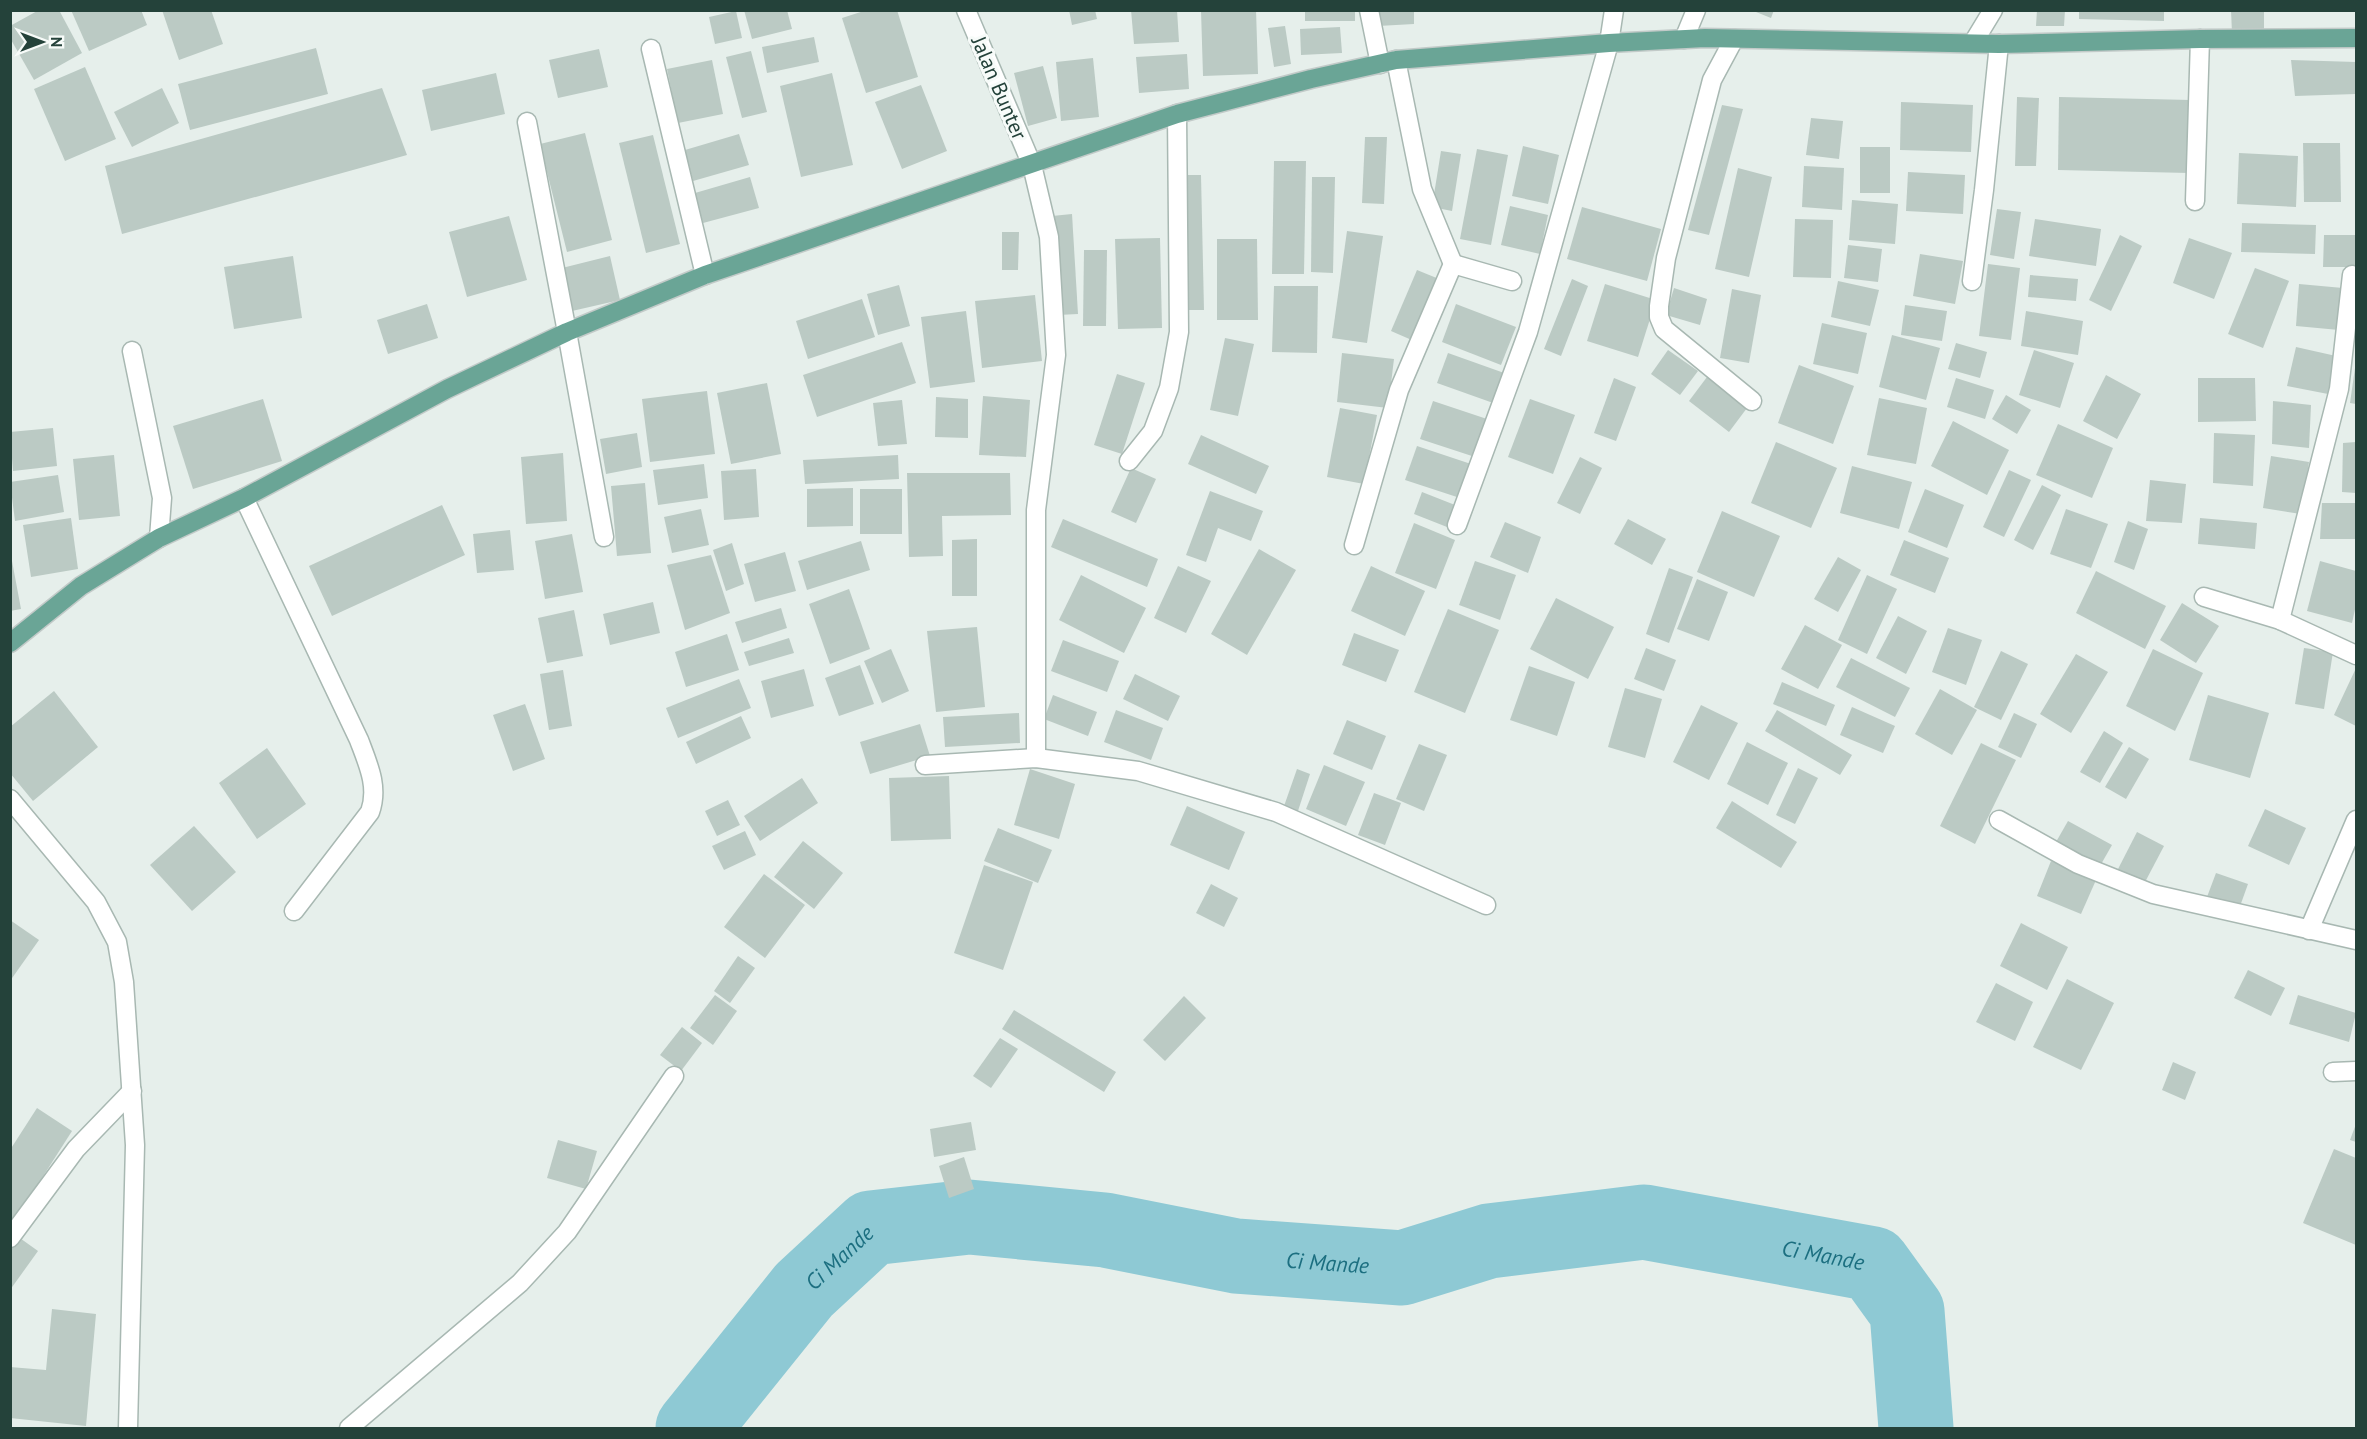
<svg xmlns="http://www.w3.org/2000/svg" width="2367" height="1439" viewBox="0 0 2367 1439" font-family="'PT Sans',sans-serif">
	<rect width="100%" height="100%" fill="#e6efeb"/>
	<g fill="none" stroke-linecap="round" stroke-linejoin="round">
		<!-- river -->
		<path stroke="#8ec9d4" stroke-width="75" id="s1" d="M693 1428 804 1290 871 1228 969 1217 1105 1230 1236 1256 1402 1268 1489 1241 1644 1222 1873 1264 1907 1311 1916 1428"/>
	</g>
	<!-- building -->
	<g fill="#bbcac4">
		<path d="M39 10H59L82 53 34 80 10 38V26Z"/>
		<path d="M71 10H141L147 25 89 51Z"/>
		<path d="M162 10H211L223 44 179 60Z"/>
		<path d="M744 10H787L792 29 752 39Z"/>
		<path d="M867 10H897L918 77 866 93 842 18Z"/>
		<path d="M1069 10H1095L1097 19 1072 25Z"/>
		<path d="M1131 10H1177L1179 42 1134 44Z"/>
		<path d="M1201 10H1256L1258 74 1203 76Z"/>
		<rect x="1305" y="10" width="50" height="11"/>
		<path d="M1378 10H1414V24L1378 26Z"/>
		<path d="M1751 10H1774L1771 18Z"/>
		<path d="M2037 10H2065L2064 26H2036Z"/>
		<path d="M2079 10H2164V21L2079 19Z"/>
		<path d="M2231 10H2264V32L2232 33Z"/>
		<path d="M736 11 742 38 715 44 709 17Z"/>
		<path d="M1285 26 1291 64 1274 67 1268 28Z"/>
		<path d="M1340 27 1342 53 1301 55 1300 29Z"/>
		<path d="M814 37 819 62 767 73 762 47Z"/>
		<path d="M316 48 328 94 190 130 178 84Z"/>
		<path d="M599 49 608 87 558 98 549 60Z"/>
		<path d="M751 51 767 112 742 118 726 57Z"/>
		<path d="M1187 54 1189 89 1139 93 1136 57Z"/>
		<path d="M1093 58 1099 117 1061 121 1056 62Z"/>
		<path d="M712 60 723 114 678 123 667 69Z"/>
		<path d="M2291 60 2356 62V94L2295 96Z"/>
		<path d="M1043 66 1057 118 1028 126 1014 73Z"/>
		<path d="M85 67 116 139 65 161 34 89Z"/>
		<path d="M496 73 505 114 431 131 422 90Z"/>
		<path d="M832 73 853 165 801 177 780 86Z"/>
		<path d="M921 85 947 151 902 169 875 102Z"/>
		<path d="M162 88 179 123 132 147 114 112Z"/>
		<path d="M382 88 407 155 122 234 105 166Z"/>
		<path d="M2017 97 2039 98 2036 166H2015Z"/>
		<path d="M2059 97 2191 100 2189 173 2058 170Z"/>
		<path d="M1901 102 1973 105 1971 152 1900 150Z"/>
		<path d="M1722 105 1743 109 1709 235 1688 230Z"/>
		<path d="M1811 118 1843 121 1839 159 1806 155Z"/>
		<path d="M585 133 612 240 567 252 540 144Z"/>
		<path d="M739 134 749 165 693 181 685 150Z"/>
		<path d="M653 135 680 244 646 253 619 143Z"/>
		<path d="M1365 137H1387L1384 204 1362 203Z"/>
		<path d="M2303 143H2340L2341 202H2304Z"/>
		<path d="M1523 146 1559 155 1548 204 1512 196Z"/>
		<rect x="1860" y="147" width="30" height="46"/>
		<path d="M1477 149 1508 155 1491 245 1460 239Z"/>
		<path d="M1441 151 1461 154 1452 211 1432 207Z"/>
		<path d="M2239 153 2298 156 2296 207 2237 204Z"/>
		<path d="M1274 161H1306L1304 274H1272Z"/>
		<path d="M1804 166 1844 168 1842 210 1802 207Z"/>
		<path d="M1738 168 1772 177 1749 277 1715 269Z"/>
		<path d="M1908 172 1965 175 1963 214 1906 211Z"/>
		<path d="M1182 175H1201L1204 310H1186Z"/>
		<path d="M750 177 759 208 703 223 695 193Z"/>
		<path d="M1312 177H1335L1333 273 1311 272Z"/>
		<path d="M1852 200 1898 204 1895 244 1849 240Z"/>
		<path d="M1510 206 1548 215 1540 254 1501 245Z"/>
		<path d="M1582 207 1661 229 1647 281 1567 259Z"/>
		<path d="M1997 209 2021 212 2014 259 1990 255Z"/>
		<path d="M1072 214 1078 314 1058 315 1052 216Z"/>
		<path d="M509 216 527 280 467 297 449 232Z"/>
		<path d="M1795 219 1833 220 1831 278 1793 277Z"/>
		<path d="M2035 219 2101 229 2096 266 2029 256Z"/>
		<path d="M2242 223 2316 225 2315 254 2241 252Z"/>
		<path d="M1347 231 1383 236 1367 343 1332 338Z"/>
		<path d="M1002 232H1019L1018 270H1002Z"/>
		<path d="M2120 235 2142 246 2111 311 2089 300Z"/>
		<path d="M2324 235H2356V267H2323Z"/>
		<path d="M1160 238 1162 328 1118 329 1115 239Z"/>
		<path d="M2189 238 2232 253 2214 299 2173 283Z"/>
		<path d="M1217 239H1257L1258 320H1217Z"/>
		<path d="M1848 245 1882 249 1878 282 1844 278Z"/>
		<path d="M1084 250H1107L1106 326H1083Z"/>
		<path d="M1920 254 1963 261 1955 304 1913 296Z"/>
		<path d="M293 256 302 318 234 329 224 267Z"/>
		<path d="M610 256 620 300 572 311 562 268Z"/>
		<path d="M1988 264 2020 268 2011 340 1979 336Z"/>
		<path d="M2255 268 2289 281 2263 348 2228 334Z"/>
		<path d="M1417 270 1439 279 1414 341 1391 331Z"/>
		<path d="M2030 275 2078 279 2076 301 2028 297Z"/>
		<path d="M1572 279 1588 286 1561 356 1544 349Z"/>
		<path d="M1838 281 1879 290 1870 326 1831 317Z"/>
		<path d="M1605 284 1656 300 1638 357 1587 341Z"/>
		<path d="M2299 284 2343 288 2339 330 2296 326Z"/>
		<path d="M899 285 910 326 878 335 867 294Z"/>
		<path d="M1274 286H1318L1317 353 1272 352Z"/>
		<path d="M1674 288 1707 299 1700 325 1666 315Z"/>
		<path d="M1732 289 1761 295 1749 363 1720 358Z"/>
		<path d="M1035 295 1042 361 982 368 975 301Z"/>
		<path d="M862 299 875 337 808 359 796 321Z"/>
		<path d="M427 304 438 338 388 354 377 320Z"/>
		<path d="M1456 304 1516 327 1501 365 1442 342Z"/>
		<path d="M1905 305 1947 311 1942 341 1901 335Z"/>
		<path d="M966 311 975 382 930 388 921 317Z"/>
		<path d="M2026 311 2083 321 2078 355 2021 346Z"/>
		<path d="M1822 323 1867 333 1858 374 1813 364Z"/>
		<path d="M1892 335 1940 348 1926 400 1879 387Z"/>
		<path d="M1225 338 1254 344 1238 416 1210 410Z"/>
		<path d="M902 342 916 383 817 417 803 375Z"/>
		<path d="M1956 343 1987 352 1980 378 1948 369Z"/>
		<path d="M2296 347 2336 356 2328 394 2287 386Z"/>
		<path d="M1668 350 1698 371 1680 395 1651 374Z"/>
		<path d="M2034 350 2074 363 2060 408 2019 395Z"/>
		<path d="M1342 353 1394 359 1388 408 1337 402Z"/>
		<path d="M1448 353 1507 374 1496 404 1437 383Z"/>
		<path d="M1799 365 1854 386 1833 444 1778 423Z"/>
		<path d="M2355 368H2356V404L2350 403Z"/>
		<path d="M1117 374 1145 383 1122 454 1094 445Z"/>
		<path d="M2106 375 2141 394 2117 439 2083 421Z"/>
		<path d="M1707 377 1747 408 1729 432 1689 401Z"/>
		<path d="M1614 378 1636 387 1616 441 1594 433Z"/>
		<path d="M1956 378 1994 390 1985 419 1947 407Z"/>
		<path d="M2198 378H2255L2256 421 2198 422Z"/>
		<path d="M767 383 781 454 731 464 717 393Z"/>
		<path d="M707 391 715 454 650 462 642 399Z"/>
		<path d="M2006 395 2031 410 2017 434 1992 419Z"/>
		<path d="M983 396 1030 400 1026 457 979 455Z"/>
		<path d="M936 397 968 399V438L935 437Z"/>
		<path d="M1879 398 1927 408 1916 464 1867 455Z"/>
		<path d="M263 399 282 461 193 489 173 426Z"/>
		<path d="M1530 399 1575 415 1553 474 1508 457Z"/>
		<path d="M902 400 907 444 878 446 873 403Z"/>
		<path d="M1433 401 1487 419 1475 457 1420 439Z"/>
		<path d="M2273 401 2311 405 2309 448 2272 444Z"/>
		<path d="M1340 408 1377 415 1364 484 1327 477Z"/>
		<path d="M1953 421 2009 450 1987 495 1931 466Z"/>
		<path d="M2058 424 2113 448 2092 498 2036 475Z"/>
		<path d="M53 428 57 466 13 471 10 432Z"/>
		<path d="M637 433 642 467 606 474 600 439Z"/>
		<path d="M2214 433 2255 435 2253 486 2213 483Z"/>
		<path d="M1201 435 1269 466 1256 494 1188 464Z"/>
		<path d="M1776 442 1837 468 1811 528 1751 503Z"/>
		<path d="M2356 442V493L2342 492 2343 443Z"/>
		<path d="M1417 446 1471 464 1460 498 1405 480Z"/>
		<path d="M563 453 567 521 526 524 521 457Z"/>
		<path d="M114 455 120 516 79 520 73 459Z"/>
		<path d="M898 455 899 479 805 484 803 460Z"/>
		<path d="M2271 456 2309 462 2301 514 2263 508Z"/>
		<path d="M1580 457 1602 468 1580 514 1557 503Z"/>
		<path d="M704 464 708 498 658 505 653 470Z"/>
		<path d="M1852 466 1912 482 1899 529 1840 513Z"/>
		<path d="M1131 468 1156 479 1136 523 1111 512Z"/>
		<path d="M756 469 759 517 724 520 721 471Z"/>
		<path d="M2009 470 2031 480 2004 537 1983 527Z"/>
		<path d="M907 473H1010L1011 515 942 516 943 556 909 557Z"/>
		<path d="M58 475 64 512 15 521 10 482Z"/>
		<path d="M2150 480 2186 484 2182 523 2146 521Z"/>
		<path d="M645 483 651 553 617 556 611 486Z"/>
		<path d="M2042 485 2061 495 2033 550 2014 540Z"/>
		<path d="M853 488V526L807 527V489Z"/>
		<rect x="860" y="489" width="42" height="45"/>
		<path d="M1925 489 1964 505 1947 548 1908 532Z"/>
		<path d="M1210 491 1263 511 1251 541 1218 528 1206 562 1186 555Z"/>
		<path d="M1422 492 1455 505 1447 527 1414 514Z"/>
		<path d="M2322 503H2356V539H2320Z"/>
		<path d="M442 505 465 555 332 616 309 566Z"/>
		<path d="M701 509 709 545 672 553 664 517Z"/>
		<path d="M2066 509 2108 524 2091 568 2050 554Z"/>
		<path d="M1722 511 1780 536 1754 597 1697 572Z"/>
		<path d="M71 518 78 569 31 577 23 525Z"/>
		<path d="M2200 518 2257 523 2255 549 2198 544Z"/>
		<path d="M1063 519 1158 559 1147 587 1051 547Z"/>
		<path d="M1628 519 1666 539 1652 565 1614 544Z"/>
		<path d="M2128 521 2148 529 2134 570 2114 562Z"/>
		<path d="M1505 522 1541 537 1528 573 1490 557Z"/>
		<path d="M1414 523 1455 540 1436 589 1395 573Z"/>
		<path d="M510 530 514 570 477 573 473 534Z"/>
		<path d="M572 534 583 592 545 599 535 541Z"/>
		<path d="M977 539V596H952V540Z"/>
		<path d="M1904 540 1949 558 1935 593 1890 575Z"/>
		<path d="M861 541 870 570 807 590 798 561Z"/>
		<path d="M732 543 744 584 726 591 713 550Z"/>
		<path d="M1259 549 1296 570 1247 655 1211 634Z"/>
		<path d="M785 552 796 591 755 602 744 564Z"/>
		<path d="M711 555 730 613 685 630 667 565Z"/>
		<path d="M1838 557 1861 570 1838 612 1814 599Z"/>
		<path d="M10 561H12L21 609 10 611Z"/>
		<path d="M1475 561 1516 575 1500 620 1459 605Z"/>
		<path d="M2320 561 2356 571V605L2352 623 2307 611Z"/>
		<path d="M1178 566 1211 581 1186 633 1154 618Z"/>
		<path d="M1371 566 1425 591 1405 636 1351 611Z"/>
		<path d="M1669 568 1693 577 1669 643 1646 634Z"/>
		<path d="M2096 571 2166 606 2145 649 2076 613Z"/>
		<path d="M1081 575 1146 608 1124 653 1059 620Z"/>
		<path d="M1867 575 1897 589 1867 654 1838 640Z"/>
		<path d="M1697 579 1728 592 1709 641 1677 629Z"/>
		<path d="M849 589 870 649 830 664 809 604Z"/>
		<path d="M1556 598 1614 627 1588 679 1530 649Z"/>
		<path d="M653 602 660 633 610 645 603 614Z"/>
		<path d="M2182 603 2219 626 2196 663 2160 640Z"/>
		<path d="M781 608 787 628 742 643 735 622Z"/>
		<path d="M1448 609 1499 630 1465 713 1414 692Z"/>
		<path d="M574 610 583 656 547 663 538 618Z"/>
		<path d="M1898 616 1927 631 1906 674 1876 658Z"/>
		<path d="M1805 625 1842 645 1818 689 1781 669Z"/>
		<path d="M977 627 985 707 936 712 927 631Z"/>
		<path d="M1948 628 1982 640 1966 685 1932 672Z"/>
		<path d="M1354 633 1399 650 1386 682 1342 665Z"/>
		<path d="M727 634 739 670 686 687 675 652Z"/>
		<path d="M789 638 794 653 749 666 744 652Z"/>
		<path d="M1063 640 1119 661 1107 692 1051 671Z"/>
		<path d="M1646 648 1676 660 1664 691 1634 679Z"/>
		<path d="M2304 648 2333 652 2324 709 2295 704Z"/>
		<path d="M891 649 909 691 882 703 864 661Z"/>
		<path d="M2153 649 2203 673 2175 731 2126 706Z"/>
		<path d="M2001 651 2028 664 2001 720 1974 707Z"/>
		<path d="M2076 654 2108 672 2071 733 2040 714Z"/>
		<path d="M1851 658 1910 688 1895 717 1836 687Z"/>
		<path d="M860 665 874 704 839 716 825 678Z"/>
		<path d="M1529 666 1575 682 1557 736 1510 720Z"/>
		<path d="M2356 668V726L2334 715Z"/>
		<path d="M804 669 814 706 771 718 761 681Z"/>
		<path d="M563 670 572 726 549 730 540 674Z"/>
		<path d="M1135 674 1180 696 1168 721 1123 699Z"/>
		<path d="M739 679 751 708 678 738 666 708Z"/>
		<path d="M1782 682 1835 705 1826 726 1773 704Z"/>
		<path d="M1625 688 1662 699 1645 758 1608 747Z"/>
		<path d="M1940 689 1977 710 1952 755 1915 734Z"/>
		<path d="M54 691 98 747 33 801 10 773V727Z"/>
		<path d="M1053 695 1097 712 1088 736 1044 719Z"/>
		<path d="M2208 695 2269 713 2250 778 2189 760Z"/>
		<path d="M525 704 545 759 513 771 493 715Z"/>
		<path d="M1701 705 1738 723 1709 780 1673 762Z"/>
		<path d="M1852 707 1895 726 1883 753 1840 735Z"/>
		<path d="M1116 710 1163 728 1151 760 1104 742Z"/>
		<path d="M1777 710 1852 755 1840 775 1765 731Z"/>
		<path d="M1019 713 1020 743 945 747 943 717Z"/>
		<path d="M2014 713 2037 724 2021 758 1998 747Z"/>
		<path d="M741 716 751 738 696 764 686 742Z"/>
		<path d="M1347 720 1386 736 1372 770 1333 754Z"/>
		<path d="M920 724 930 756 870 774 860 742Z"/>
		<path d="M2104 731 2123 743 2100 783 2080 772Z"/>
		<path d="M1747 742 1788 763 1768 805 1727 784Z"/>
		<path d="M1981 743 2016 760 1975 844 1940 826Z"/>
		<path d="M1419 744 1447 755 1424 811 1396 799Z"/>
		<path d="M2129 747 2149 759 2126 799 2105 787Z"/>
		<path d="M267 748 306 804 257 839 219 783Z"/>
		<path d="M1324 765 1365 782 1346 826 1306 809Z"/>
		<path d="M1798 768 1818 778 1795 824 1776 815Z"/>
		<path d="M1030 769 1075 784 1059 839 1014 825Z"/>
		<path d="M1297 769 1310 774 1297 814 1283 809Z"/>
		<path d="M949 776 951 839 891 841 889 778Z"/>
		<path d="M802 778 818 803 760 841 744 816Z"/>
		<path d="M1374 793 1401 803 1385 845 1358 835Z"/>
		<path d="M728 800 740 825 717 836 705 811Z"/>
		<path d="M1732 801 1797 842 1781 868 1716 828Z"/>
		<path d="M1187 806 1245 832 1229 870 1170 845Z"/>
		<path d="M2265 809 2306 828 2289 865 2248 846Z"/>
		<path d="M2068 821 2112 845 2100 866 2056 842Z"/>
		<path d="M194 826 236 872 192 911 150 865Z"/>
		<path d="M998 828 1052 850 1038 883 984 861Z"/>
		<path d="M745 831 756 855 724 870 712 846Z"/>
		<path d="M2137 832 2164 846 2144 884 2117 871Z"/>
		<path d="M803 841 843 873 814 909 774 877Z"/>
		<path d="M2051 861 2096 880 2081 914 2037 896Z"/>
		<path d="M984 865 1033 882 1003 970 954 953Z"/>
		<path d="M2216 873 2248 884 2239 909 2207 897Z"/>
		<path d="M764 874 805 905 765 958 724 927Z"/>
		<path d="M1211 884 1238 898 1224 927 1196 913Z"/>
		<path d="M10 920 39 940 10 981Z"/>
		<path d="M2021 923 2068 947 2047 990 2000 966Z"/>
		<path d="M738 956 755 968 730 1003 714 991Z"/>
		<path d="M2248 970 2285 988 2271 1016 2234 998Z"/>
		<path d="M2067 979 2114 1003 2081 1070 2033 1047Z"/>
		<path d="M1996 983 2033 1002 2015 1041 1976 1022Z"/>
		<path d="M715 995 737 1011 713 1045 690 1028Z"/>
		<path d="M2298 995 2356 1013 2349 1042 2289 1024Z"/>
		<path d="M1184 996 1206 1018 1165 1061 1143 1040Z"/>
		<path d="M1014 1010 1116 1072 1104 1092 1002 1029Z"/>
		<path d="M682 1027 702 1043 681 1071 660 1055Z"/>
		<path d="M1000 1038 1018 1049 991 1088 973 1076Z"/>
		<path d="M2173 1062 2196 1072 2185 1100 2162 1090Z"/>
		<path d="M37 1108 72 1131 10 1228V1150Z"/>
		<path d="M971 1122 976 1150 934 1157 930 1129Z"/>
		<path d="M2356 1124V1142L2350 1140Z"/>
		<path d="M558 1140 597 1151 586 1189 547 1178Z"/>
		<path d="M2334 1149 2356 1158V1245L2303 1223Z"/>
		<path d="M964 1157 974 1189 949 1198 939 1166Z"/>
		<path d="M17 1236 38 1251 10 1290V1245Z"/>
		<path d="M52 1309 96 1314 86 1426 10 1418V1367L46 1370Z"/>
	</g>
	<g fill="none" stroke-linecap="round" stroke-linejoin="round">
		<!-- minor casing -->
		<g stroke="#a8b8b2" stroke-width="21">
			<g id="minor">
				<path d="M966 10 1032 165 1049 237 1056 355 1036 510V758"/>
				<path d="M1369 10 1380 64"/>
				<path d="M1684 39 1696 10"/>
				<path d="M1734 39 1712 80 1666 258 1659 306V317L1664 329 1752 401"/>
				<path d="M1973 43 1993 10"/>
				<path d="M651 49 705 275"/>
				<path d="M1396 60 1422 189 1453 264"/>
				<path d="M527 122 567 332 604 537"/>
				<path d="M2195 201 2200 39"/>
				<path d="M1972 281 1984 190 1999 44"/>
				<path d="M132 351 162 498 159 538"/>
				<path d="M1129 461 1153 431 1169 388 1179 332 1177 114"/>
				<path d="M244 498 359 740C368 764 379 787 370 812L294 911"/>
				<path d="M1457 525 1528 332 1609 43 1614 10"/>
				<path d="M1354 545 1399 390 1453 264 1512 281"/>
				<path d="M2204 597 2280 620 2356 655"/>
				<path d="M2280 620 2339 389 2352 275"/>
				<path d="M925 765 1036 758 1138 771 1276 812 1486 905"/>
				<path d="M10 799 96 902 117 942 124 982 135 1145 128 1428"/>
				<path d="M1999 820 2078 864 2153 894 2356 940"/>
				<path d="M2309 930 2356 820"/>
				<path d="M2333 1072 2356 1071"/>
				<path d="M10 1238 76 1149 132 1091"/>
				<path d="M349 1428 520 1283 567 1232 674 1076"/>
			</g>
		</g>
		<!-- major casing -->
		<g stroke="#c2cac8" stroke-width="21">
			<path id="major" d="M10 643 81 586 159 538 244 498 447 389 567 332 705 275 1177 114 1311 79 1396 60 1609 43 1705 38 1999 44 2200 39 2356 38"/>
		</g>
		<!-- minor -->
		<use href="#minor" stroke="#fff" stroke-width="18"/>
		<!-- major -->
		<use href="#major" stroke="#6aa596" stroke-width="18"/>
	</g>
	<g text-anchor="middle" stroke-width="6" stroke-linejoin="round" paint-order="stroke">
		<!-- street labels -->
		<g font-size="21" fill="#24423a" stroke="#f7fbf9">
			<text transform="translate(999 88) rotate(67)" y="7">Jalan Bunter</text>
		</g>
		<!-- water labels -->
		<g font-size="22" font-style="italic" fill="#1c6f80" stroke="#f7fbf9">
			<text dy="8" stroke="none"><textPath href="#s1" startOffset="1233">Ci Mande</textPath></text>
			<text dy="8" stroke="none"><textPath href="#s1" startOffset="225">Ci Mande</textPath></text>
			<text dy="8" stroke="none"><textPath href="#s1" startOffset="729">Ci Mande</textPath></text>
		</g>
	</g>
	<!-- border -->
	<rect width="2367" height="1439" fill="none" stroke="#24423a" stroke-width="24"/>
	<!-- north arrow -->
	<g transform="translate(42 42) rotate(90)" stroke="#f7fbf9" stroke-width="4.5" paint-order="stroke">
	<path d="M0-4.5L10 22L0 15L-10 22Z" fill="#24423a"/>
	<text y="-9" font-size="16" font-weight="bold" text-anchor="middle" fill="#24423a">N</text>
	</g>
</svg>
